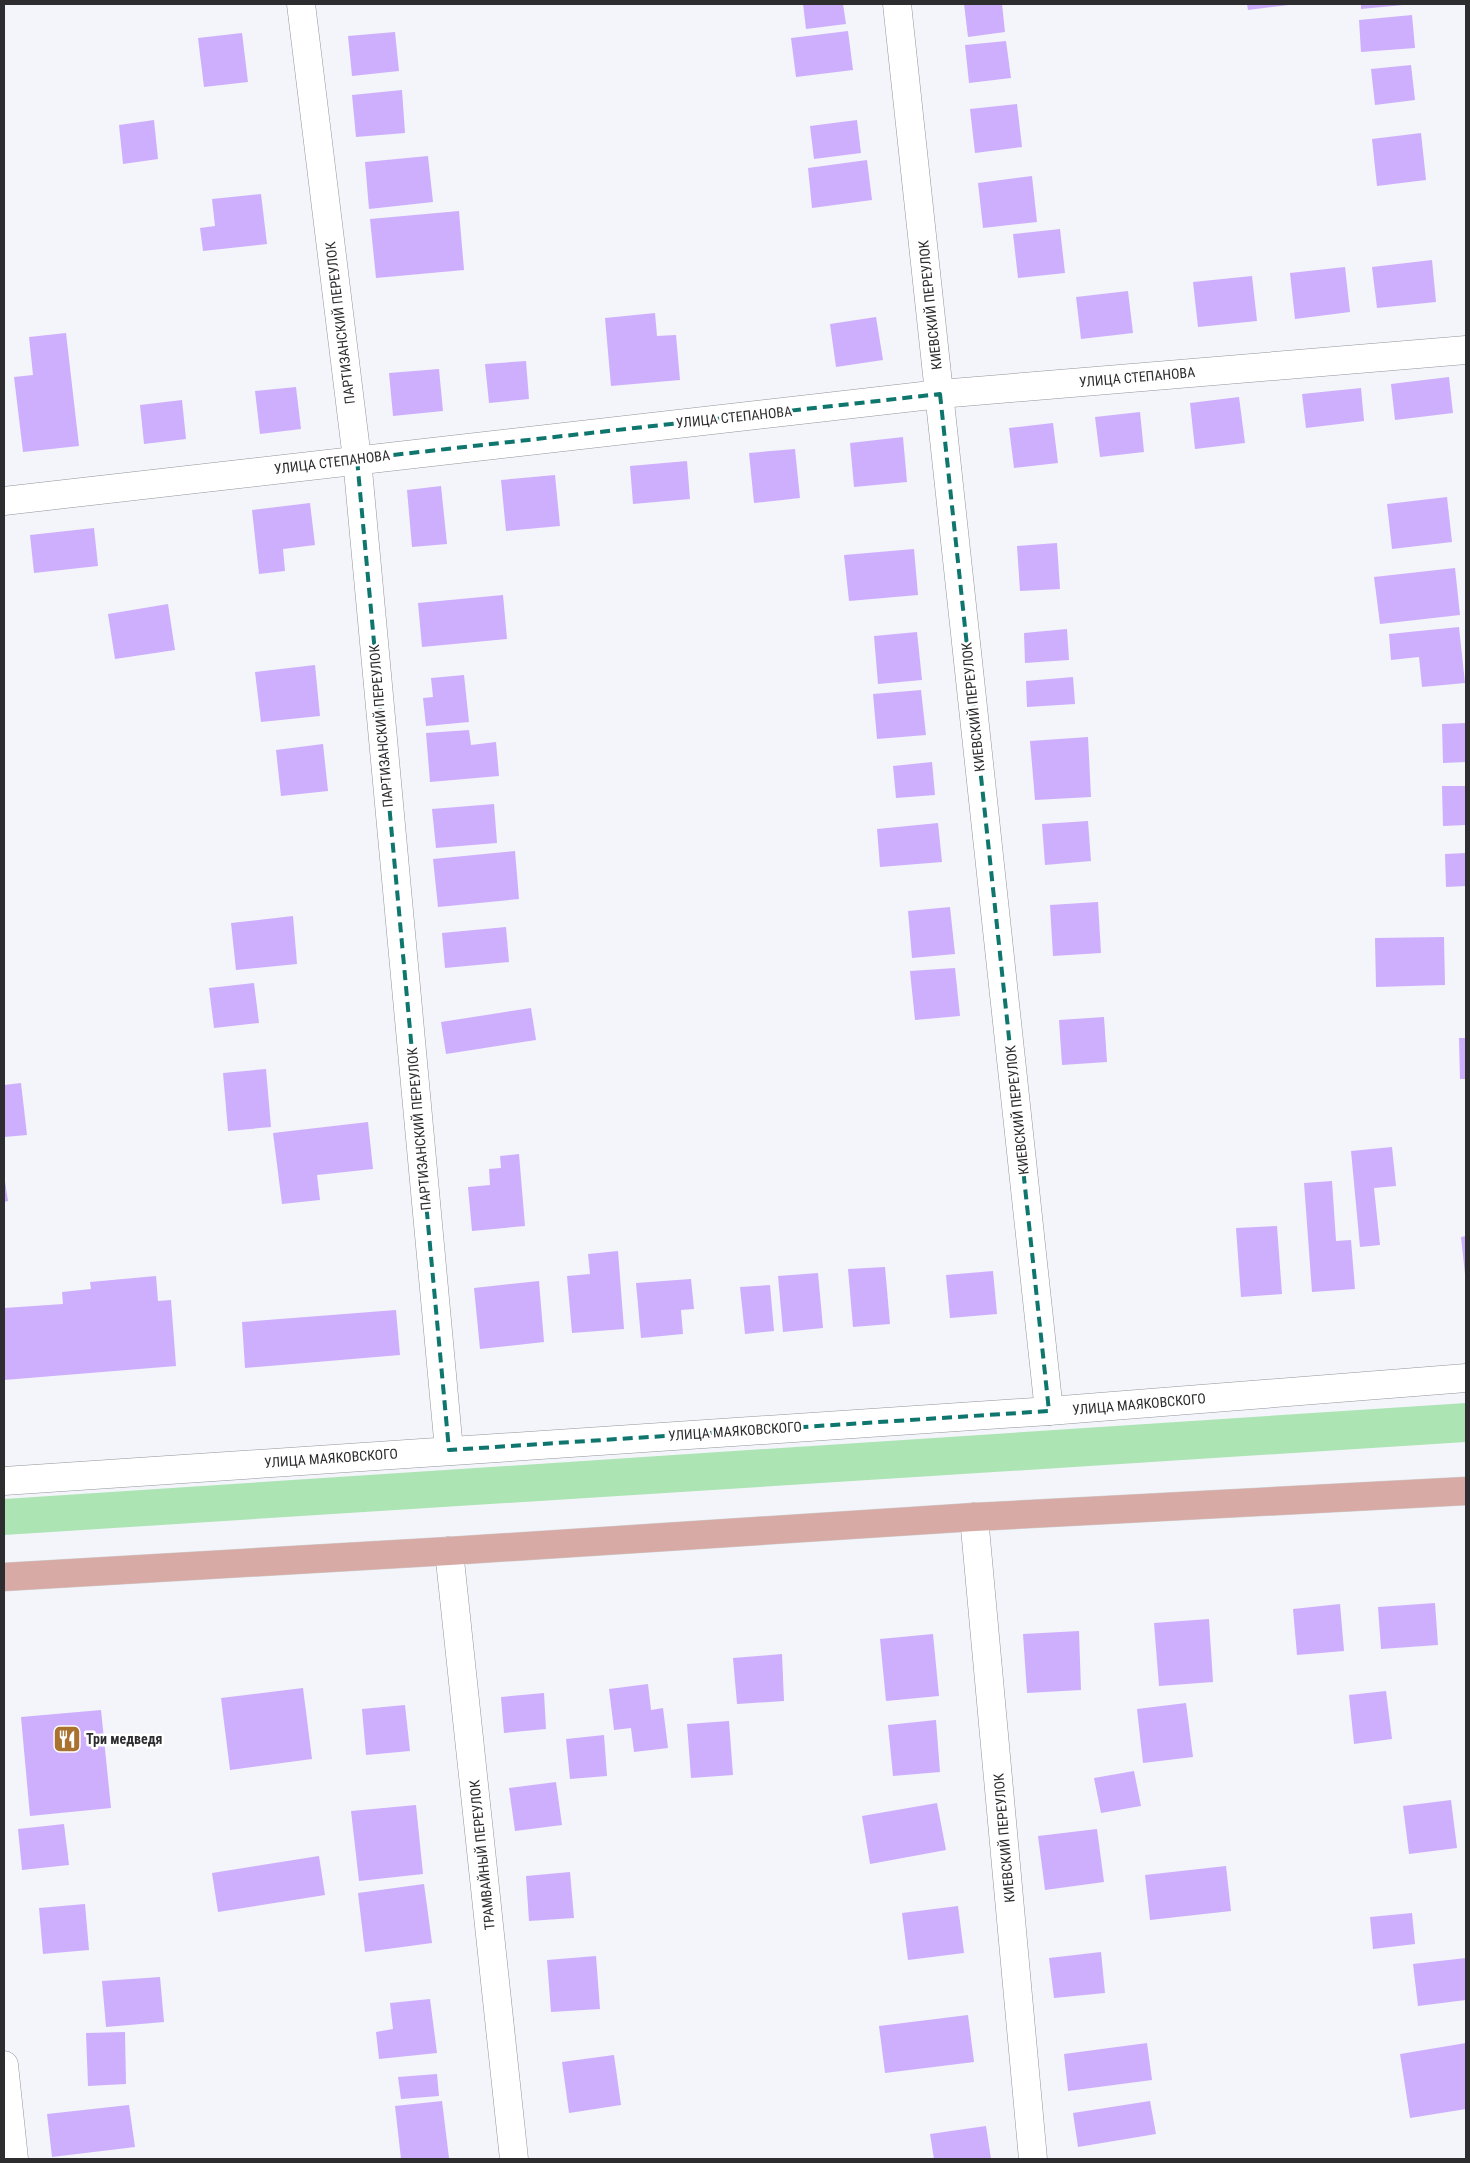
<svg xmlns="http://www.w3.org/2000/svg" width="1470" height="2163" viewBox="0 0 1470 2163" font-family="'Roboto Condensed',sans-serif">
	<rect width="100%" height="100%" fill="#f3f5fa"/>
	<!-- green -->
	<path fill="#ade4b4" d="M1466 1403V1442L4 1535V1499Z"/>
	<!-- building -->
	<g fill="#ceaffd">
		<path d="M803 4H843L846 24 806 29Z"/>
		<path d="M964 4H1002L1005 32 968 37Z"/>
		<path d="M1247 4H1289V5L1248 10Z"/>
		<path d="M1361 4H1403V5L1361 9Z"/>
		<path d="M1412 15 1415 48 1361 52 1359 20Z"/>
		<path d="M848 31 853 70 796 77 791 38Z"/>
		<path d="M395 32 399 71 352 76 348 36Z"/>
		<path d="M242 33 248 82 204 87 198 38Z"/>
		<path d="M1006 41 1011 78 969 83 965 45Z"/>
		<path d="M1411 65 1415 100 1375 105 1371 69Z"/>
		<path d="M402 90 405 133 356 137 352 95Z"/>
		<path d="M1017 104 1022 147 975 153 970 109Z"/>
		<path d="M154 120 158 159 123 164 119 125Z"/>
		<path d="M857 120 861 153 814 159 810 126Z"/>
		<path d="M1421 133 1426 180 1377 186 1372 139Z"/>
		<path d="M428 156 433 202 369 209 365 162Z"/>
		<path d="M867 160 872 200 812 208 808 168Z"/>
		<path d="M1032 176 1037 222 983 228 978 183Z"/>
		<path d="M261 194 267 244 203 251 200 228 215 226 212 199Z"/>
		<path d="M459 211 464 270 376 278 370 219Z"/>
		<path d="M1060 229 1065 273 1018 278 1013 234Z"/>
		<path d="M1432 260 1436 302 1377 308 1372 267Z"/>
		<path d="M1345 267 1350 312 1295 319 1290 273Z"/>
		<path d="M1252 276 1257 321 1198 327 1193 282Z"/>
		<path d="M1128 291 1133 333 1081 339 1076 297Z"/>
		<path d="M655 313 657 336 676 335 680 380 611 386 605 318Z"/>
		<path d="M876 317 883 360 836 367 830 324Z"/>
		<path d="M66 333 79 446 23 452 14 377 33 375 29 337Z"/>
		<path d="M526 361 529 399 489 403 485 364Z"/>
		<path d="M439 369 443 411 393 416 389 373Z"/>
		<path d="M1449 377 1453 413 1395 420 1391 384Z"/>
		<path d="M296 387 301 429 260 434 255 391Z"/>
		<path d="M1361 388 1364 421 1306 428 1302 394Z"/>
		<path d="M1239 397 1245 443 1195 449 1190 403Z"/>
		<path d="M182 400 186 439 144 444 140 405Z"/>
		<path d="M1140 412 1144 452 1100 457 1095 417Z"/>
		<path d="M1053 423 1058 463 1014 468 1009 428Z"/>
		<path d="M903 437 907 482 854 487 850 443Z"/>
		<path d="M795 449 800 498 754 503 749 453Z"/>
		<path d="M687 461 690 499 633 504 630 466Z"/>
		<path d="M555 475 560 526 506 531 501 480Z"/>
		<path d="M441 486 447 544 412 547 407 490Z"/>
		<path d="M1447 497 1452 542 1392 549 1387 504Z"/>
		<path d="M310 503 315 545 283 549 285 571 259 574 252 510Z"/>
		<path d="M94 528 98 566 34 573 30 535Z"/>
		<path d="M1057 543 1060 589 1020 591 1017 546Z"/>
		<path d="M914 549 918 595 849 601 844 555Z"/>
		<path d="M1455 568 1460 615 1380 624 1374 577Z"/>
		<path d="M503 595 507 639 422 647 418 603Z"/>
		<path d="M168 604 175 650 115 659 108 614Z"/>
		<path d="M1459 627 1465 683 1422 687 1419 657 1391 660 1389 634Z"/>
		<path d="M1067 629 1069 660 1025 663 1024 633Z"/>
		<path d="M917 632 922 680 878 684 874 636Z"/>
		<path d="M315 665 320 716 261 722 255 672Z"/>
		<path d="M464 675 469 722 426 726 423 698 433 697 431 678Z"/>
		<path d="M1073 677 1075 704 1027 707 1026 681Z"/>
		<path d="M921 690 926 735 877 739 873 694Z"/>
		<path d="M1466 723V762L1443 763 1442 724Z"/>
		<path d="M469 730 471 745 496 742 499 776 430 782 426 733Z"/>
		<path d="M1088 737 1091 797 1035 800 1030 741Z"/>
		<path d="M323 744 328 791 281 796 276 750Z"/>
		<path d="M932 762 935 795 896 798 893 766Z"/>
		<path d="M1442 786H1466V825L1443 826Z"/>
		<path d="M494 804 497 843 436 848 432 809Z"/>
		<path d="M1088 821 1091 861 1045 865 1042 824Z"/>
		<path d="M938 823 942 862 880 867 877 829Z"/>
		<path d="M515 851 519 899 438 907 433 859Z"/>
		<path d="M1466 853V886L1446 887 1445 854Z"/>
		<path d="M1098 902 1101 953 1053 956 1050 905Z"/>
		<path d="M950 907 955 954 912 958 908 911Z"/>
		<path d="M293 916 297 964 236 970 231 923Z"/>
		<path d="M506 927 509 962 445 968 442 933Z"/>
		<path d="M1444 937 1445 985 1376 987 1375 938Z"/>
		<path d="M955 968 960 1016 915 1020 910 971Z"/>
		<path d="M254 983 259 1023 214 1028 209 988Z"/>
		<path d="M531 1008 536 1040 446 1054 441 1022Z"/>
		<path d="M1104 1017 1107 1062 1062 1065 1059 1020Z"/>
		<path d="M1459 1038H1466V1079H1460Z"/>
		<path d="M266 1069 271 1127 228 1131 223 1073Z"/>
		<path d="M21 1083 27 1135 4 1137V1085Z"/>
		<path d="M368 1122 373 1169 317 1175 320 1200 282 1204 273 1133Z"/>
		<path d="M1392 1147 1396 1186 1374 1188 1380 1245 1360 1247 1351 1151Z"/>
		<path d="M519 1154 525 1226 472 1231 468 1187 490 1185 489 1169 501 1168 500 1156Z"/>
		<path d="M4 1175 8 1201 4 1202Z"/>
		<path d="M1332 1181 1336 1241 1351 1240 1355 1289 1312 1292 1304 1183Z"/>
		<path d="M1277 1226 1282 1294 1241 1297 1236 1228Z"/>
		<path d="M1466 1236V1274H1465L1461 1237Z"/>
		<path d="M618 1251 624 1329 572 1333 567 1276 590 1274 588 1254Z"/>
		<path d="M885 1267 890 1324 853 1327 848 1269Z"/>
		<path d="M993 1271 997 1314 950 1318 946 1275Z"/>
		<path d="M818 1273 823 1328 783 1332 778 1276Z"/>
		<path d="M156 1276 158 1301 171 1300 176 1366 4 1380V1308L63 1304 62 1292 91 1289 90 1282Z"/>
		<path d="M691 1279 694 1309 681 1310 683 1334 641 1338 636 1283Z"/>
		<path d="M539 1281 544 1342 480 1349 474 1288Z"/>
		<path d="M770 1285 774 1331 745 1334 740 1287Z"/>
		<path d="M396 1310 400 1355 245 1368 242 1322Z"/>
		<path d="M1435 1603 1438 1645 1381 1649 1378 1607Z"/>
		<path d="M1340 1604 1344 1651 1297 1655 1293 1609Z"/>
		<path d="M1209 1619 1213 1682 1159 1686 1154 1623Z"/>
		<path d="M1079 1631 1081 1690 1027 1693 1023 1634Z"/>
		<path d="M933 1634 939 1696 886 1701 880 1639Z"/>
		<path d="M782 1654 784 1701 737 1704 733 1658Z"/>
		<path d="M648 1684 651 1710 663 1708 668 1748 634 1752 631 1728 614 1730 609 1689Z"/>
		<path d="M303 1688 312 1759 230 1770 221 1698Z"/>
		<path d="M1386 1691 1392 1739 1354 1744 1349 1695Z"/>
		<path d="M544 1693 546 1729 504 1733 501 1697Z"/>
		<path d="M1186 1703 1193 1757 1143 1763 1137 1709Z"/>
		<path d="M405 1705 410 1751 366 1755 362 1709Z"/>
		<path d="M101 1710 111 1808 30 1816 21 1717Z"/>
		<path d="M936 1720 940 1772 893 1776 888 1725Z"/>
		<path d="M729 1721 733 1775 691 1778 687 1724Z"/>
		<path d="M604 1735 607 1776 570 1779 566 1739Z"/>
		<path d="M1134 1771 1141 1806 1101 1813 1094 1778Z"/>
		<path d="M556 1782 562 1825 515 1831 509 1788Z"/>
		<path d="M1451 1800 1457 1848 1409 1854 1403 1806Z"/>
		<path d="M937 1803 946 1850 870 1864 862 1816Z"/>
		<path d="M416 1805 423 1874 359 1881 351 1811Z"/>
		<path d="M64 1824 69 1865 22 1870 18 1829Z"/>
		<path d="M1097 1829 1104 1882 1045 1890 1038 1836Z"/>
		<path d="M319 1856 325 1895 218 1912 212 1873Z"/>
		<path d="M1226 1866 1231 1911 1150 1920 1145 1875Z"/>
		<path d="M570 1872 574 1918 529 1921 526 1876Z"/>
		<path d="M424 1884 432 1943 365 1952 358 1893Z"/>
		<path d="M85 1904 89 1950 43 1954 39 1908Z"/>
		<path d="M958 1906 964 1953 908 1960 902 1913Z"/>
		<path d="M1412 1913 1415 1944 1373 1949 1370 1917Z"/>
		<path d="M1101 1952 1105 1993 1054 1998 1049 1958Z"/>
		<path d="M596 1956 600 2009 551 2012 547 1960Z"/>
		<path d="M1466 1958V2000L1418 2006 1413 1964Z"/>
		<path d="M160 1977 164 2022 106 2027 102 1981Z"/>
		<path d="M430 1999 437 2053 379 2059 376 2032 393 2029 390 2003Z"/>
		<path d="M968 2015 974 2062 885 2073 879 2026Z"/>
		<path d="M125 2032 126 2084 88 2086 86 2033Z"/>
		<path d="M1147 2043 1152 2080 1068 2091 1064 2054Z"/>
		<path d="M1466 2043V2109L1410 2118 1400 2054Z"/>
		<path d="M614 2055 621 2105 569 2113 562 2062Z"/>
		<path d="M437 2074 439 2096 401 2099 398 2077Z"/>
		<path d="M442 2101 449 2158 401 2159 395 2106Z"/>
		<path d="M1150 2101 1156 2134 1078 2147 1073 2113Z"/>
		<path d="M129 2105 135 2147 52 2157 47 2114Z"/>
		<path d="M986 2126 991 2159H934L930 2134Z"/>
	</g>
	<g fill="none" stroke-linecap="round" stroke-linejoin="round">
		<!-- street casing -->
		<g stroke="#929599" stroke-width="29">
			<g id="street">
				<path d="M301 4 357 459 449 1450"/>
				<path d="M897 4 1049 1411"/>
				<path d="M4 501 940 394 1466 350"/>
				<path d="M4 1481 1049 1411 1466 1378"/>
				<path d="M974 1517 1033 2159"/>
				<path d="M449 1551 514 2159"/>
				<path d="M4 2065 14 2159"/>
			</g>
		</g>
		<!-- primary casing -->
		<g stroke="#d1d1d1" stroke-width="29">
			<path id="primary" d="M4 1577 449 1551 974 1517 1466 1491"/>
		</g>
		<!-- street -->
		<use href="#street" stroke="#fff" stroke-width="28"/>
		<!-- primary -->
		<use href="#primary" stroke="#d7aaa6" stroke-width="28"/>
	</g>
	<!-- marked area -->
	<path fill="none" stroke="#0f766e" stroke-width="4" stroke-dasharray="10 6" stroke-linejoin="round" d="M940 394 1049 1411 449 1450 357 459Z"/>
	<!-- icons -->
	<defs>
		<g id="restaurant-square" transform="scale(1.4375)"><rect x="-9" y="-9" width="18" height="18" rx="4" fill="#aa722f" stroke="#fff"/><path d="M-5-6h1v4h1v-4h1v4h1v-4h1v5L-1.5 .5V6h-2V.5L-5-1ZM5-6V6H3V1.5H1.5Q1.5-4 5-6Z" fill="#fff"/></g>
	</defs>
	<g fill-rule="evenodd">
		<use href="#restaurant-square" x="67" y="1739"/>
	</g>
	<g text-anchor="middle" stroke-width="5" stroke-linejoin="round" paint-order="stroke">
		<!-- street labels -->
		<g font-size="14" fill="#2d2d2f" stroke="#fff">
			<text transform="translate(930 305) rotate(-96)" y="5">КИЕВСКИЙ ПЕРЕУЛОК</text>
			<text transform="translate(340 323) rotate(-97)" y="5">ПАРТИЗАНСКИЙ ПЕРЕУЛОК</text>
			<text transform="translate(1137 377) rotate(-5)" y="5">УЛИЦА СТЕПАНОВА</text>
			<text transform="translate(734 417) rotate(-6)" y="5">УЛИЦА СТЕПАНОВА</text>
			<text transform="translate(332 462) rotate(-7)" y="5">УЛИЦА СТЕПАНОВА</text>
			<text transform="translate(973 707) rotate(-96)" y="5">КИЕВСКИЙ ПЕРЕУЛОК</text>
			<text transform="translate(381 726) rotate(-95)" y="5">ПАРТИЗАНСКИЙ ПЕРЕУЛОК</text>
			<text transform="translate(1017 1110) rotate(-96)" y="5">КИЕВСКИЙ ПЕРЕУЛОК</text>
			<text transform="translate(419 1129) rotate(-95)" y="5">ПАРТИЗАНСКИЙ ПЕРЕУЛОК</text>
			<text transform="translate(1139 1404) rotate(-5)" y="5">УЛИЦА МАЯКОВСКОГО</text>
			<text transform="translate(735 1431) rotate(-4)" y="5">УЛИЦА МАЯКОВСКОГО</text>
			<text transform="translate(331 1458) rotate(-4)" y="5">УЛИЦА МАЯКОВСКОГО</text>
			<text transform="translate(1004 1838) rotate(-95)" y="5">КИЕВСКИЙ ПЕРЕУЛОК</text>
			<text transform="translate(482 1855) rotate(-96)" y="5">ТРАМВАЙНЫЙ ПЕРЕУЛОК</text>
		</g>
		<!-- poi labels -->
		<g font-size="14" font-weight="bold" fill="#2d2d2f" stroke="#fff" text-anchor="start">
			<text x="86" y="1744">Три медведя</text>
		</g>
	</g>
	<!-- border -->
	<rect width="1470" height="2163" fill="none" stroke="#2d2d2f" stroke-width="10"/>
</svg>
